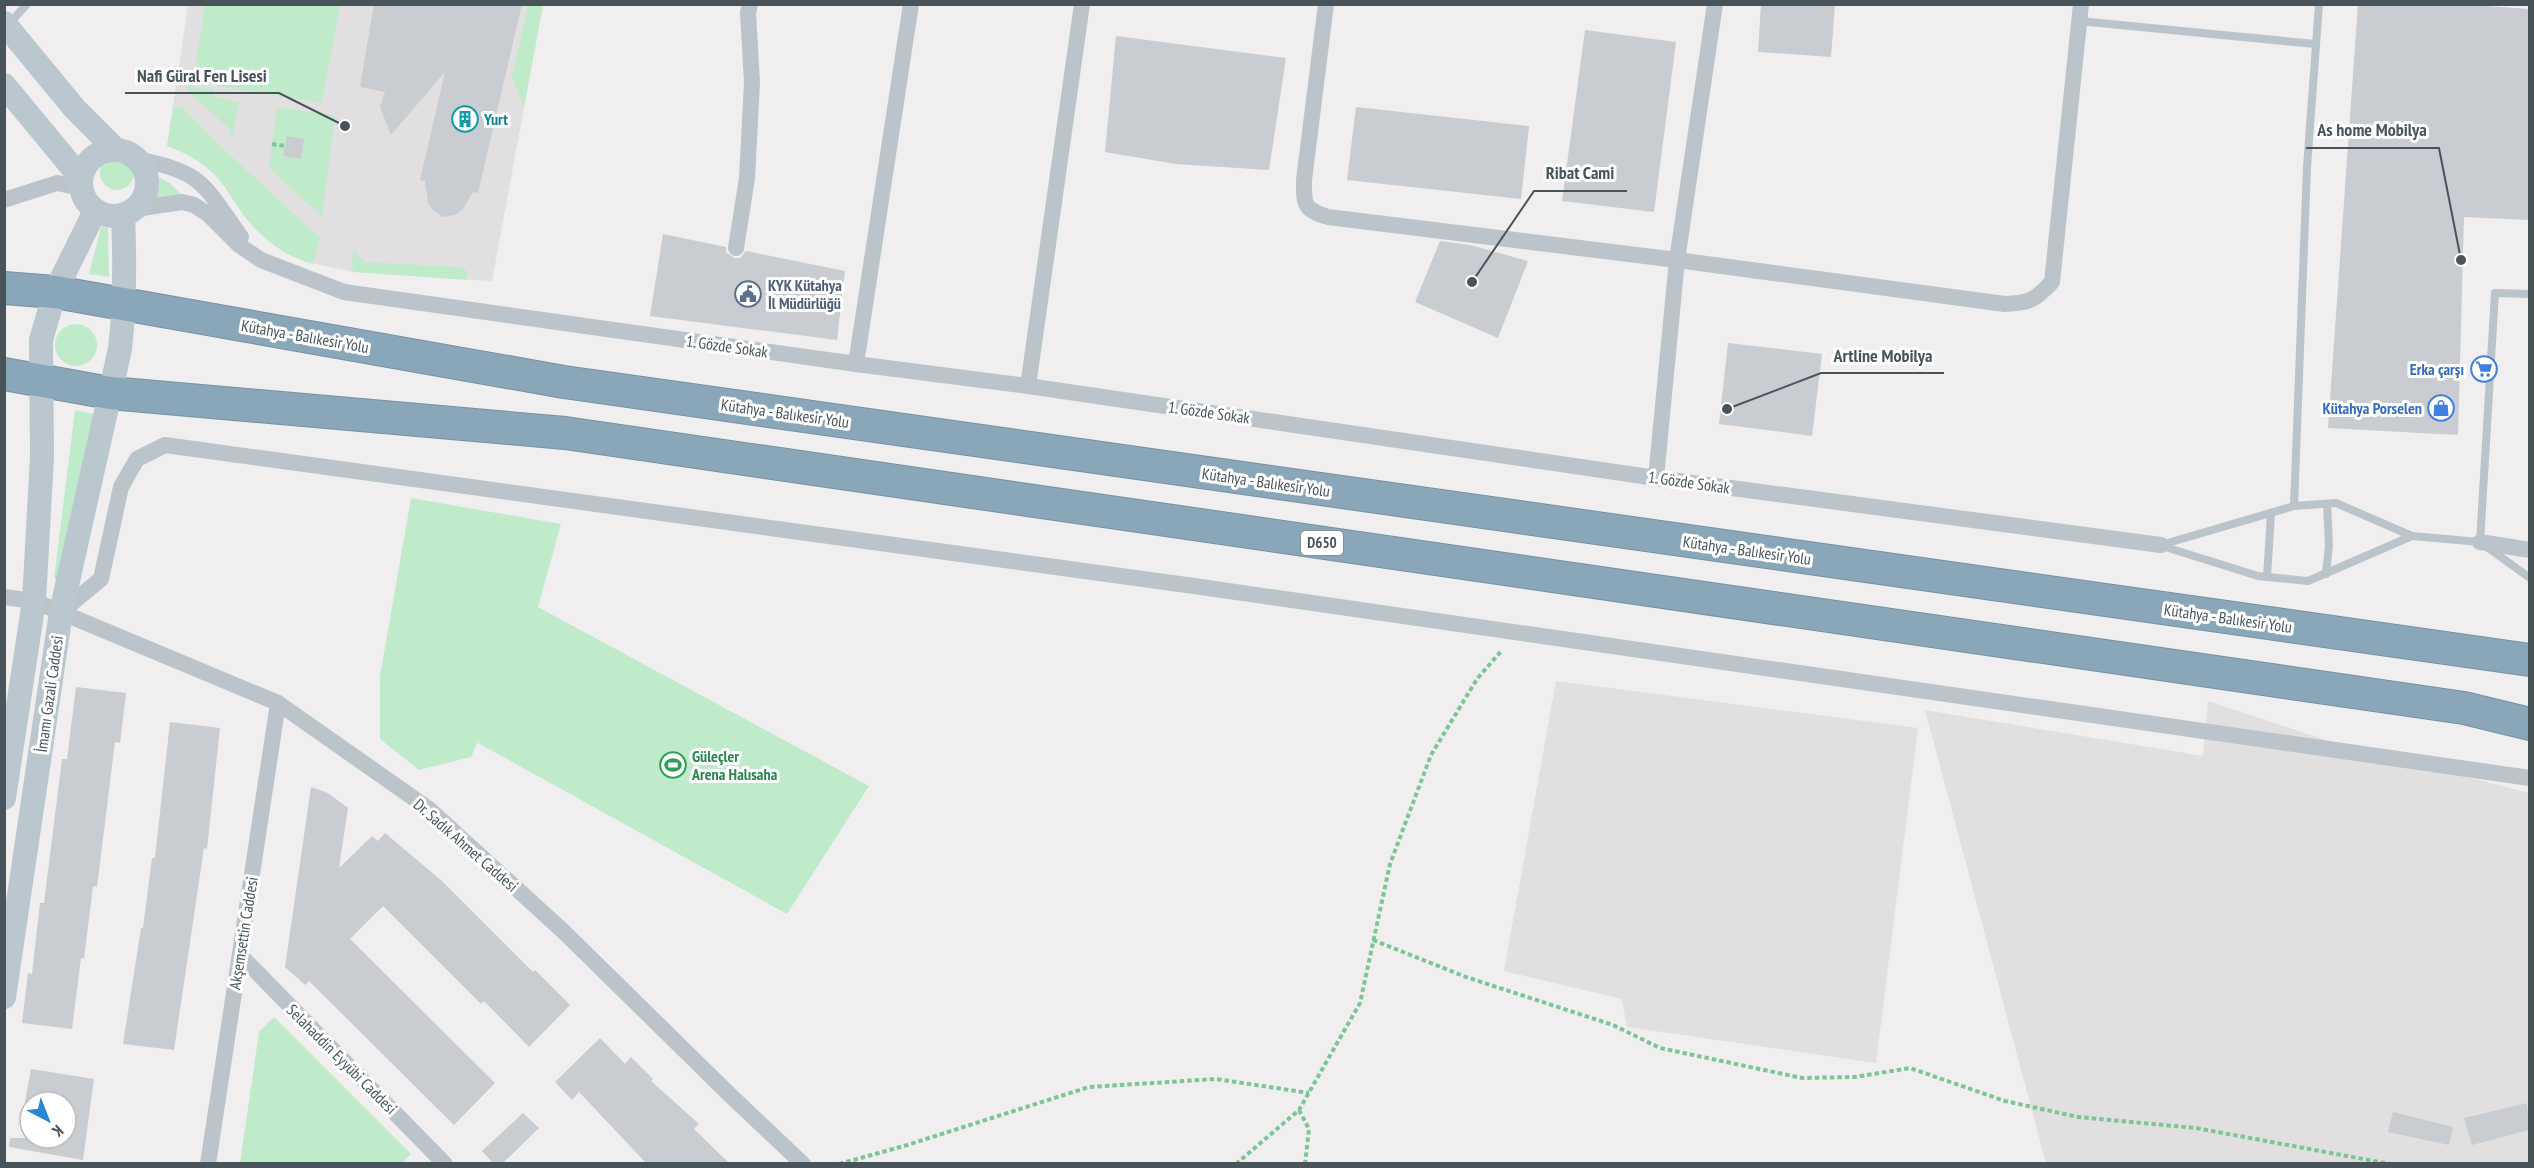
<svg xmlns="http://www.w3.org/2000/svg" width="2534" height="1168" viewBox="0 0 2534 1168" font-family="'PT Sans Narrow',sans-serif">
	<rect width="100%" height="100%" fill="#f1eeef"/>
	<!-- education -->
	<g fill="#e2dfe0">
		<path d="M188 5H543L492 281 354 272 307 262 283 252 263 236 244 216 232 194 214 174 193 156 167 146Z"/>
		<path d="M1556 681 1918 728 1876 1063 1627 1027 1622 999 1504 971Z"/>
		<path d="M2208 701 2323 739 2529 793V1163H2046L1925 710 2203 756Z"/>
	</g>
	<!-- green -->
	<g fill="#c0ebcb">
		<path d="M205 5H340L322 103 193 82Z"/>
		<path d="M528 5H543L524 107 512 78Z"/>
		<path d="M187 86 214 90V97L239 102 233 135 230 134V129L187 91Z"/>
		<path d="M173 107 183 108 216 142 320 238 313 264C286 257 262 239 245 217 234 203 227 188 215 175 201 161 185 153 167 146Z"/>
		<path d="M277 107 335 116 322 217 269 167Z"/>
		<circle cx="117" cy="173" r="17"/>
		<path d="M155 175 170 183 183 196 149 201Z"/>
		<path d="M101 227 108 228 109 277 89 274Z"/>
		<path d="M353 250 365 262 460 267 467 271V280L354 272 352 268Z"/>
		<circle cx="76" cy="345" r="21"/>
		<path d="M75 410 94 414 61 581 54 579Z"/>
		<path d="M411 498 561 524 538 607 869 786 787 914 478 743 479 739 471 757 419 770 380 739V676Z"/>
		<path d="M274 1017 411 1154 402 1163H240L259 1032Z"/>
	</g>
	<!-- building -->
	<g fill="#c9ccd1">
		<path d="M374 4H522L478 193 473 192 463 209 455 215 442 217 432 209 428 203 425 181 420 180 445 72 391 135 380 107 385 92 360 87Z"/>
		<path d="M1761 4H1835L1831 57 1758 52Z"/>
		<path d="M2358 4H2458L2529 9V220L2464 217 2458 435 2328 428Z"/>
		<path d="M1585 30 1676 42 1654 212 1562 201Z"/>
		<path d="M1116 36 1286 58 1269 170 1176 164 1105 152Z"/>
		<path d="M1356 107 1529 126 1521 199 1347 180Z"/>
		<path d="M287 136 304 139 301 159 283 156Z"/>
		<path d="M663 234 726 247V252L734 258H740L746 251 845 271 837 340 650 316Z"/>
		<path d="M1440 241 1470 245 1528 261 1498 338 1415 302Z"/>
		<path d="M1728 343 1822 354 1812 436 1719 424Z"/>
		<path d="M76 687 126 693 120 743 115 742 97 887 93 886 84 959 81 958 72 1029 22 1023 28 973 32 974 40 903H44L62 759H67Z"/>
		<path d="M170 722 220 728 207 849 204 848 174 1050 123 1044 141 928H143L152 858H155Z"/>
		<path d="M311 787 328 793 348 808 339 868 372 836 378 841 385 833 442 881 533 972 535 970 570 1005 529 1047 484 1001 481 1004 383 906 350 939 495 1083 454 1125 309 981 305 985 285 967Z"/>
		<path d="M600 1038 625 1064 631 1057 653 1079 651 1081 699 1124 694 1129 730 1164H647L579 1092 572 1100 555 1082Z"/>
		<path d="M31 1069 94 1079 83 1160 9 1147 10 1138H66V1102H25Z"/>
		<path d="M2527 1103 2529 1130 2472 1145 2464 1118Z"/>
		<path d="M2393 1112 2453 1127 2449 1145 2388 1132Z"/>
		<path d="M523 1113 539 1128 502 1164H494L482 1151Z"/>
	</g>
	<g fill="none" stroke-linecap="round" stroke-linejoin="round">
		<!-- highway casing -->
		<g stroke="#7592a5" stroke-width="34">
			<g id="highway">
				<path d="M4 288 55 292 564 382 2530 660"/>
				<path d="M4 374 110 393 565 433 2464 708 2530 724"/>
			</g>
		</g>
		<!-- path -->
		<g stroke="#7bc697" stroke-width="4" stroke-dasharray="4.5 3" stroke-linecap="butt">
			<path d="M272 144 285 146"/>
			<path d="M1373 940 1466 977 1613 1025 1660 1048 1802 1078 1855 1077 1910 1068 2005 1101 2078 1117 2196 1128 2390 1164"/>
			<path d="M1299 1110 1309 1129 1305 1164"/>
			<path d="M839 1164 904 1146 1089 1087 1216 1079 1309 1093"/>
			<path d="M1236 1164 1299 1110 1360 1003 1390 864 1431 755 1477 679 1502 650"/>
		</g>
		<!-- lane -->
		<g stroke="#bbc4ca" stroke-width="8">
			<path d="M2079 21 2315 44"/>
			<path d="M7 26 27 4"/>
			<path d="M2294 506 2307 167 2319 4"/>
			<path d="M2480 542 2495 293 2530 294"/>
			<path d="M2161 545 2294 506 2336 503 2412 536 2480 542 2530 578"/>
			<path d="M2162 546 2258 576 2308 581 2412 536"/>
			<path d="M2326 574 2329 545 2327 504"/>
			<path d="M2267 577 2271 513"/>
		</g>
		<!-- street -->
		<g stroke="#bbc4ca" stroke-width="16">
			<path d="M1326 4 1304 180C1304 205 1303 209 1328 217L1677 260 2005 304C2030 303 2035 300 2052 282L2081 4"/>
			<path d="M136 159C203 171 204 185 241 237"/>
			<path d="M4 200 57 183 81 188"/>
			<path d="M135 209 182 202 194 205 208 214 239 245 261 260 344 292 856 364 1028 386 1656 478 2161 545"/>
			<path d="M736 248 747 178 752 82 748 13 750 4"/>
			<path d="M856 364 911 4"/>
			<path d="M1028 386 1082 4"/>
			<path d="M1656 478 1677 260 1715 4"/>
			<path d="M2480 542 2530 550"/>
			<path d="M4 597 34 601 278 703 429 809 563 931 730 1095 803 1164"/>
			<path d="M61 612 101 579 121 487 137 459 165 445 1194 586 2530 778"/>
			<path d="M240 955 445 1164"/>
			<path d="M208 1164 278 703"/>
		</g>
		<!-- secondary -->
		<g stroke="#bbc7cf" stroke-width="24">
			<path d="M4 23 75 109 116 150"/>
			<path d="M4 85 81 178"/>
			<circle cx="114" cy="183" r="33"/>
			<path d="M4 798 34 601 42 457 41 340 55 292 95 211"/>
			<path d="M4 997 61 612 120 349C125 304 125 260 123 215"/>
		</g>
		<!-- highway -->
		<use href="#highway" stroke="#8aa7b9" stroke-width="32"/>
	</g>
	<!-- icons -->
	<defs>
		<g id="building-ring" transform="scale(1.35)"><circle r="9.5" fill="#fff" stroke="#0f9aa8" stroke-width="1.5"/><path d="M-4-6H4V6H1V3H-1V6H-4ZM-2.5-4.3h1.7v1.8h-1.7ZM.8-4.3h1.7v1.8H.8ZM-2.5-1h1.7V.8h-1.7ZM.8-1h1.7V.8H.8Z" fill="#0f9aa8"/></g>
		<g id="civic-ring" transform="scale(1.35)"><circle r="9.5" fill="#fff" stroke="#5c6f8a" stroke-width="1.5"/><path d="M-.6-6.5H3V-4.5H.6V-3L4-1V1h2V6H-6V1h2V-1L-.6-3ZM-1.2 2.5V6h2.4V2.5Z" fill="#5c6f8a"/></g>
		<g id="supermarket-ring" transform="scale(1.35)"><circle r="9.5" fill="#fff" stroke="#3f7fe0" stroke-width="1.5"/><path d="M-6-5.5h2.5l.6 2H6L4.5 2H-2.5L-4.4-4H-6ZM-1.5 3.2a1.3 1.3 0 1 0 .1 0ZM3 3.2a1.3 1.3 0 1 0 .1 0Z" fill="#3f7fe0"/></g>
		<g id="shop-ring" transform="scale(1.35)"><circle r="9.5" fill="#fff" stroke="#3f7fe0" stroke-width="1.5"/><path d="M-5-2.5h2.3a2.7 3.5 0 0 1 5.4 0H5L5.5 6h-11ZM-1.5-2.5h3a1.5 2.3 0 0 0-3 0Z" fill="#3f7fe0"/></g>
		<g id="stadium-ring" transform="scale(1.35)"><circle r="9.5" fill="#fff" stroke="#2e9e5b" stroke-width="1.5"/><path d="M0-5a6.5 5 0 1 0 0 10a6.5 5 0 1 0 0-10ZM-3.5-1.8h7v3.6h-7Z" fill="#2e9e5b"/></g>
	</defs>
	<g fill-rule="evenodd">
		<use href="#building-ring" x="465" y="119"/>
		<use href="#civic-ring" x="748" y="294"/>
		<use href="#supermarket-ring" x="2484" y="369"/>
		<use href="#shop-ring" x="2441" y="408"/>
		<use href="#stadium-ring" x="673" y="765"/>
	</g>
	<g text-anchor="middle" stroke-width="6" stroke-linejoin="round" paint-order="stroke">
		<!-- shield labels -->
		<rect fill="#fff" stroke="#7f878c" stroke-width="1.5" x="1301" y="531" width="42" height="24" rx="4.5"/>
		<g font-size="15" font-weight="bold" fill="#48545a">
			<text x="1322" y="548">D650</text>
		</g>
		<!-- culture labels -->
		<g font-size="16" font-weight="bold" fill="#0d838f" stroke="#fff" text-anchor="start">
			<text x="484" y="125">Yurt</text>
		</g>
		<!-- service labels -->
		<g font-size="16" font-weight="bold" fill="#4e5e75" stroke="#fff" text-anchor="start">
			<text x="768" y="291">KYK Kütahya<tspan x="768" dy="18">İl Müdürlüğü</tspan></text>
		</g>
		<!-- street labels -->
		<g font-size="16" fill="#48545a" stroke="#fff">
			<text transform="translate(305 336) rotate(10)" y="6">Kütahya - Balıkesir Yolu</text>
			<text transform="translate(727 346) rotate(8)" y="6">1. Gözde Sokak</text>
			<text transform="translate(1209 412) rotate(8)" y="6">1. Gözde Sokak</text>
			<text transform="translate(785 413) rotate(8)" y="6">Kütahya - Balıkesir Yolu</text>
			<text transform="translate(1266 482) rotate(8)" y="6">Kütahya - Balıkesir Yolu</text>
			<text transform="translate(1689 482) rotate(8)" y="6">1. Gözde Sokak</text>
			<text transform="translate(1747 550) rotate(8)" y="6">Kütahya - Balıkesir Yolu</text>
			<text transform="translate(2228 618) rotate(8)" y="6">Kütahya - Balıkesir Yolu</text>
			<text transform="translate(49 694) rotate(-82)" y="6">İmamı Gazali Caddesi</text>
			<text transform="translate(466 845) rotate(41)" y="6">Dr. Sadık Ahmet Caddesi</text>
			<text transform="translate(243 933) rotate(-81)" y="6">Akşemsettin Caddesi</text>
			<text transform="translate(342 1059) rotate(45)" y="6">Selahaddin Eyyübi Caddesi</text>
		</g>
		<!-- shop labels -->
		<g font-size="16" font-weight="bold" fill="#366cbe" stroke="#fff" text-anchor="end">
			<text x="2464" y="375">Erka çarşı</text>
			<text x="2422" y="414">Kütahya Porselen</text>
		</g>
		<!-- leisure labels -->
		<g font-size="16" font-weight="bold" fill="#27864d" stroke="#fff" text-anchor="start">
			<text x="692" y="762">Güleçler<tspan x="692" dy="18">Arena Halısaha</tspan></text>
		</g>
	</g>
	<!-- callouts -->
	<path fill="none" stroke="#48545a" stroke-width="2" d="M345 126L279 93H125M2461 260L2439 148H2306M1472 282L1534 191H1627M1727 409L1821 373H1944"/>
	<g fill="#48545a" stroke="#fff" stroke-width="2">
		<circle cx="345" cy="126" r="6"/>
		<circle cx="2461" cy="260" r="6"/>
		<circle cx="1472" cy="282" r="6"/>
		<circle cx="1727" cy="409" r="6"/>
	</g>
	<g font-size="18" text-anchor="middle" font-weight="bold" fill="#48545a" stroke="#fff" stroke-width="6" stroke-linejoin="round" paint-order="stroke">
		<text x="202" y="82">Nafi Güral Fen Lisesi</text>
		<text x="2372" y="136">As home Mobilya</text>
		<text x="1580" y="179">Ribat Cami</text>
		<text x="1883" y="362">Artline Mobilya</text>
	</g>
	<!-- border -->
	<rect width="2534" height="1168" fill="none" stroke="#48545a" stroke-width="12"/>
	<!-- north arrow -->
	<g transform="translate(48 1120) rotate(138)"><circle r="28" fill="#ffffff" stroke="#b6bbbd" stroke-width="1.5"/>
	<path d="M0-4.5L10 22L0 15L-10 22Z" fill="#2888d1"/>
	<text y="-9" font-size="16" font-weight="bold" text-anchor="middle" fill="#48545a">K</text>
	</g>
</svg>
